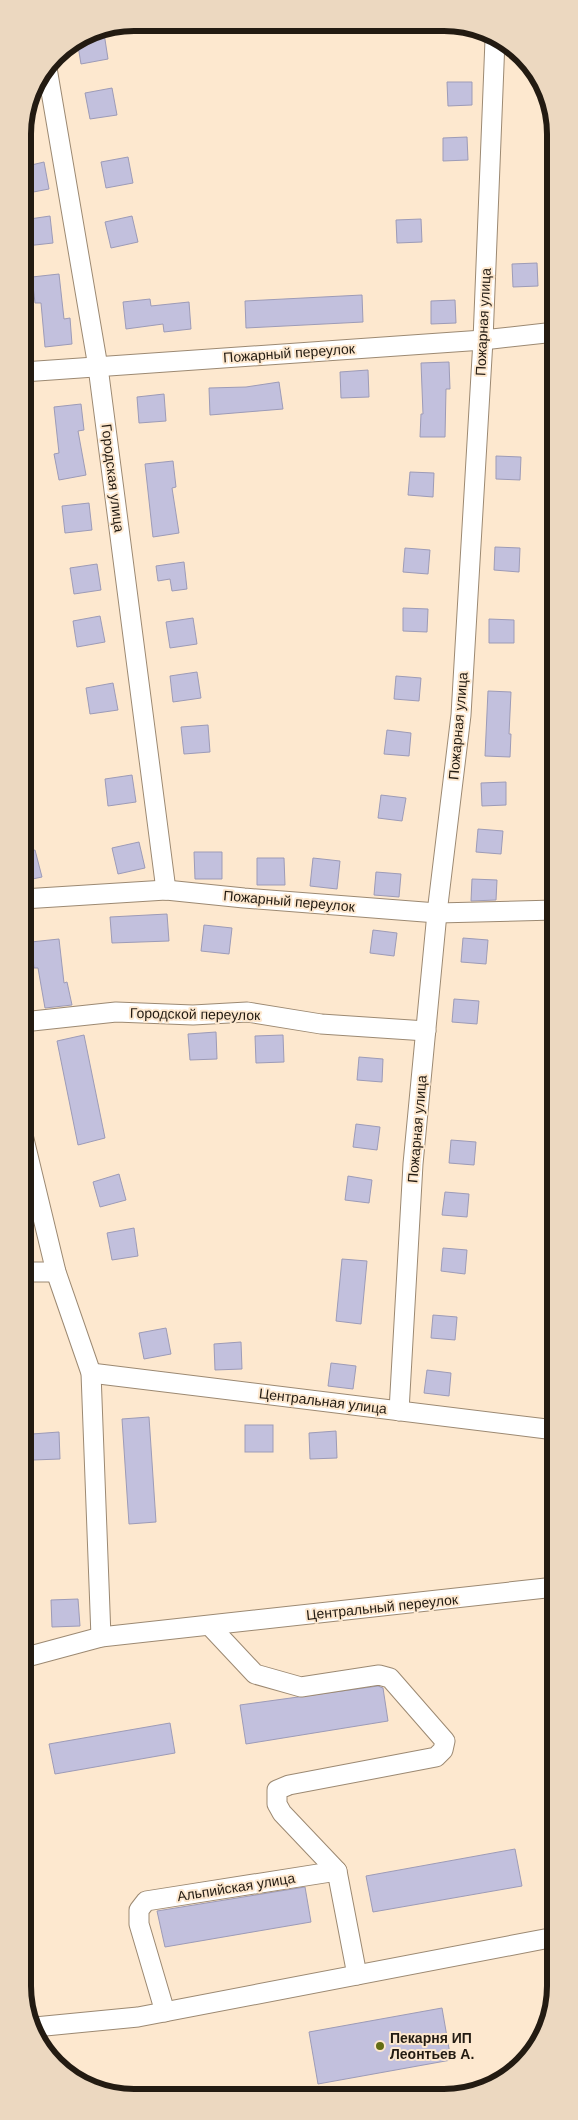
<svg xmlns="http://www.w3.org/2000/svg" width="578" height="2120" viewBox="0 0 578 2120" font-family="Helvetica,sans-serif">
	<rect width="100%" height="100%" fill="#fde8cf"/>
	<!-- building -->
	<g fill="#c2c0dd" stroke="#9d9bb7">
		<path d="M104 33 108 59 81 64 77 40 84 36Z"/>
		<path d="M447 82H472V105L448 106Z"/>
		<path d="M112 88 117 115 90 119 85 93Z"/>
		<path d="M467 137 468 160 443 161V138Z"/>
		<path d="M128 157 133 183 106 188 101 162Z"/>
		<path d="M44 162 49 189 23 194V167Z"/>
		<path d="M50 216 53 243 26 246 23 220Z"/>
		<path d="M132 216 138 242 111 248 105 222Z"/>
		<path d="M421 219 422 242 397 243 396 220Z"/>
		<path d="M537 263 538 286 513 287 512 264Z"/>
		<path d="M59 274 64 319 70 318 72 344 45 347 41 303H35L32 277Z"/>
		<path d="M362 295 363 322 246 328 245 301Z"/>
		<path d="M150 299 151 306 189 302 191 329 164 332 163 324 126 329 123 302Z"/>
		<path d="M455 300 456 323 431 324V301Z"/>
		<path d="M449 362 450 389H446L445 437H420L421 414H423L421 363Z"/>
		<path d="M368 370 369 397 341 398 340 372Z"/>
		<path d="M279 382 283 409 210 415 209 388 246 387Z"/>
		<path d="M164 394 166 421 139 423 137 397Z"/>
		<path d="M81 404 84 430 78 431 86 475 59 480 54 454 59 453 54 407Z"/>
		<path d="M496 456 521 457 520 480 496 479Z"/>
		<path d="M173 461 176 487 172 488 179 533 153 537 145 464Z"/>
		<path d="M410 472 434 473 433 497 408 495Z"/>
		<path d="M89 503 92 530 65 533 62 506Z"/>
		<path d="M495 547 520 548 519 572 494 570Z"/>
		<path d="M405 548 430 550 428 574 403 572Z"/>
		<path d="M184 562 187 589 172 591 170 579 158 581 156 566Z"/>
		<path d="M97 564 101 590 74 594 70 568Z"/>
		<path d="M403 608 428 609 427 632 403 631Z"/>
		<path d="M100 616 105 642 77 647 73 621Z"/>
		<path d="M193 618 197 644 170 648 166 622Z"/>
		<path d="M489 619 514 620V643H489Z"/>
		<path d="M197 672 201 698 173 702 170 676Z"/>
		<path d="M396 676 421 678 419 701 394 699Z"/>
		<path d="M113 683 118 710 90 714 86 688Z"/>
		<path d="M488 691 511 692 509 734H511L510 757 485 756Z"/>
		<path d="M208 725 210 752 184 754 181 727Z"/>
		<path d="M387 730 411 733 409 756 384 754Z"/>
		<path d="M132 775 136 802 108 806 105 779Z"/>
		<path d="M506 782V805L482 806 481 783Z"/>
		<path d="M381 795 406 798 402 821 378 818Z"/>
		<path d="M478 829 503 831 501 854 476 852Z"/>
		<path d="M139 842 145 868 118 874 112 848Z"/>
		<path d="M35 850 42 877 23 881V853Z"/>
		<path d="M194 852H222V879H195Z"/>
		<path d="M257 858H284L285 885H257Z"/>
		<path d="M313 858 340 861 337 889 310 886Z"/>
		<path d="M376 872 401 874 399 897 374 895Z"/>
		<path d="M472 879 497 880 496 900 471 901Z"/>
		<path d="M167 914 169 941 112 943 110 917Z"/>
		<path d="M204 925 232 928 229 954 201 951Z"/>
		<path d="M373 930 397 933 394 956 370 953Z"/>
		<path d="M463 938 488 940 486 964 461 962Z"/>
		<path d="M59 939 64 983 67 982 72 1005 45 1008 38 968H34L31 942Z"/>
		<path d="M454 999 479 1001 477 1024 452 1022Z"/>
		<path d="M216 1032 217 1059 190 1060 188 1034Z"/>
		<path d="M84 1035 105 1138 78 1145 57 1041Z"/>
		<path d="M283 1035 284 1062 256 1063 255 1036Z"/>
		<path d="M359 1057 383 1059 382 1082 357 1080Z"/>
		<path d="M356 1124 380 1127 377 1150 353 1147Z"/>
		<path d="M451 1140 476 1142 474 1165 449 1163Z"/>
		<path d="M119 1174 126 1200 100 1207 93 1182Z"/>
		<path d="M348 1176 372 1180 369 1203 345 1200Z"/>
		<path d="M445 1192 469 1194 467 1217 442 1215Z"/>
		<path d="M134 1228 138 1256 112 1260 107 1233Z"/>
		<path d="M443 1248 467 1250 465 1274 441 1271Z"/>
		<path d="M342 1259 367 1261 361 1324 336 1321Z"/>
		<path d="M433 1315 457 1317 455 1340 431 1338Z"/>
		<path d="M166 1328 171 1354 144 1359 139 1333Z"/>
		<path d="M241 1342 242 1369 215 1370 214 1344Z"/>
		<path d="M331 1363 356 1366 353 1389 328 1386Z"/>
		<path d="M427 1370 451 1373 449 1396 424 1393Z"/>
		<path d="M149 1417 156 1522 129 1524 122 1419Z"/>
		<rect x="245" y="1425" width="28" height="27"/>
		<path d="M336 1431 337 1458 310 1459 309 1433Z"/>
		<path d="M59 1432 60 1459 33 1460 32 1434Z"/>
		<path d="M78 1599 80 1626 52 1627 51 1600Z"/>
		<path d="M378 1686 383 1688 388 1721 246 1744 240 1705Z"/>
		<path d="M170 1723 175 1753 55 1774 49 1744Z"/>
		<path d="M515 1849 522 1886 373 1912 366 1876Z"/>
		<path d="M305 1887 311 1922 165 1947 157 1911Z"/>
		<path d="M442 2008 451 2060 318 2084 309 2032Z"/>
	</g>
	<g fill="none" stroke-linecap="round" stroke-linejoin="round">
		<!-- minor casing -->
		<g stroke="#9c8972" stroke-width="21">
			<g id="minor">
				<path d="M47 68 98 367 166 890"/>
				<path d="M23 372 483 340 555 332"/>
				<path d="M23 899 166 890 244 898 437 913 555 910"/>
				<path d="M23 1022 116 1012 193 1015 247 1012 321 1024 426 1031"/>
				<path d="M23 1135 56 1272 91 1373 101 1637"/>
				<path d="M23 1272H56"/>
				<path d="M91 1373 555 1430"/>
				<path d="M399 1411 413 1164 437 913 461 715 483 340 495 40"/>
				<path d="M210 1626 255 1674 301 1687 379 1675 390 1678 445 1741 443 1750 436 1757 289 1785 277 1790V1804L282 1813 337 1871"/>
				<path d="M23 1658 101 1637 555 1587"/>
				<path d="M165 2012 139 1924V1910L146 1901 337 1871 357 1975"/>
				<path d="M35 2027 138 2017 555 1937"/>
			</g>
		</g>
		<!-- minor -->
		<use href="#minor" stroke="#fff" stroke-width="19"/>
	</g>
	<!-- markers -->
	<circle fill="#646d14" stroke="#fde8cf" stroke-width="2" cx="380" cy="2046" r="5"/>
	<g text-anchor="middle" stroke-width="4" stroke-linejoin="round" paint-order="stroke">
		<!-- street labels -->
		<g font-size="14" fill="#231b12" stroke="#fde8cf">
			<text transform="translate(483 322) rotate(-87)" y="5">Пожарная улица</text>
			<text transform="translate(289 353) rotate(-4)" y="5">Пожарный переулок</text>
			<text transform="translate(113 478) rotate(83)" y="5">Городская улица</text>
			<text transform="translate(458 726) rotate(-85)" y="5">Пожарная улица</text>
			<text transform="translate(289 901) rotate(5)" y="5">Пожарный переулок</text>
			<text transform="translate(195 1014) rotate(1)" y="5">Городской переулок</text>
			<text transform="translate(417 1129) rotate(-85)" y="5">Пожарная улица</text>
			<text transform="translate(323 1401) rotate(7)" y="5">Центральная улица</text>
			<text transform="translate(382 1607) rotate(-6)" y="5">Центральный переулок</text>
			<text transform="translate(236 1887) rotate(-9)" y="5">Альпийская улица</text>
		</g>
		<!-- poi labels -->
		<g font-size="14" font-weight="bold" fill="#231b12" stroke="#fde8cf" text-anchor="start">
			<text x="390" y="2043">Пекарня ИП<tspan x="390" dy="16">Леонтьев А.</tspan></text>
		</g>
	</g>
	<!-- crop -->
	<path d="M0 0H578V2120H0ZM134 31H444A103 103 0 0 1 547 134V1986A103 103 0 0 1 444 2089H134A103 103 0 0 1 31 1986V134A103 103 0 0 1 134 31Z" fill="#ecd8c0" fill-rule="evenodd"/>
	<path fill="none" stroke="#231b12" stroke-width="6" d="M134 31H444A103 103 0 0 1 547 134V1986A103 103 0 0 1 444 2089H134A103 103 0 0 1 31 1986V134A103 103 0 0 1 134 31Z"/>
</svg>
